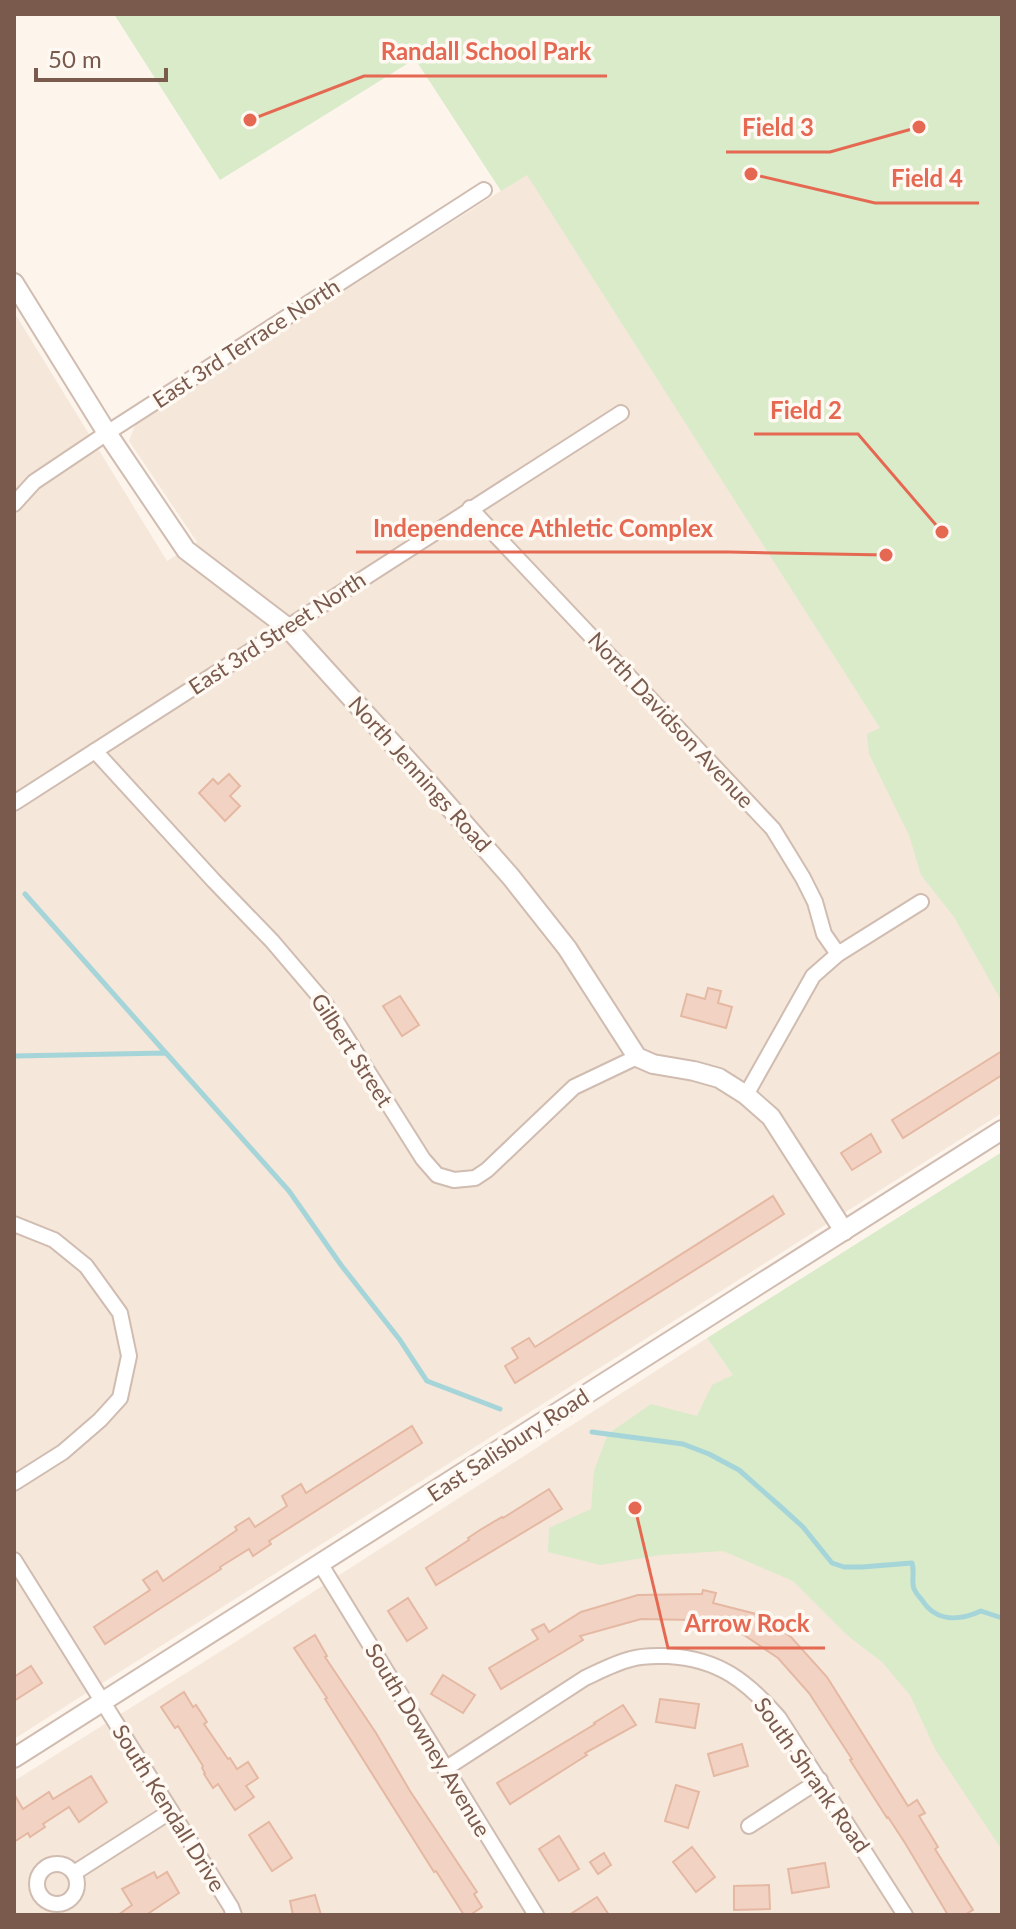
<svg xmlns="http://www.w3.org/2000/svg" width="1016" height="1929" viewBox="0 0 1016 1929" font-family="Lato,sans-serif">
	<rect width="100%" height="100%" fill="#fdf5ec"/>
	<!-- residential -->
	<g fill="#f5e7da">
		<path d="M527 174 1002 919V1113L14 1739V312L167 561 197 542 129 441 135 425Z"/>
		<path d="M707 1338 1002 1756V1915H14V1781L237 1641Z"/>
	</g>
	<!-- green -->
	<g fill="#d9ebc9">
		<path d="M114 14H1002V1002L954 917 921 875 909 835 869 754 867 734 880 728 527 175 501 191 415 59 220 180Z"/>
		<path d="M1002 1152V1850L935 1749 910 1695 882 1662 848 1636 793 1581 723 1551 660 1555 601 1565 548 1552 549 1528 591 1509 594 1471 608 1434 651 1404 697 1416 712 1385 733 1375 707 1338Z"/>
	</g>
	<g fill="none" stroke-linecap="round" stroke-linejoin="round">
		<!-- stream -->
		<g stroke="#a5d5d9" stroke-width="5">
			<path d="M25 894 165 1052"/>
			<path d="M14 1056 166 1053 289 1191 341 1265 400 1340 427 1381 500 1409"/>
			<path d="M592 1432 683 1444 709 1454 739 1470 781 1507 803 1527 832 1563 844 1567H862L912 1563C915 1572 911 1581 914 1589 916 1593 919 1597 922 1600 936 1622 959 1621 981 1611L1002 1618"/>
		</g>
	</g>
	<!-- building -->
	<g fill="#f2d3c3" stroke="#e5b8a3" stroke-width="2">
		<path d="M229 774 240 786 230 796 240 806 225 821 199 793 213 779 218 784Z"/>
		<path d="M708 988 721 991 718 1003 732 1007 726 1028 681 1016 687 994 705 999Z"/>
		<path d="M400 996 419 1025 402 1036 383 1006Z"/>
		<path d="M1002 1051V1075L903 1138 892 1120Z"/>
		<path d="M871 1134 881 1152 852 1170 841 1153Z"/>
		<path d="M773 1196 784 1214 515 1383 505 1366 518 1358 512 1348 529 1338 535 1347Z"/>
		<path d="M412 1426 422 1443 269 1541 271 1544 253 1556 249 1549 220 1567 221 1569 105 1644 94 1627 150 1590 143 1580 157 1571 163 1581 237 1530 235 1527 249 1518 255 1527 287 1506 282 1496 301 1484 306 1493Z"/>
		<path d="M549 1489 562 1509 436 1585 426 1568 469 1540 468 1538 480 1530 502 1517 503 1518Z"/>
		<path d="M703 1590 716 1593 713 1603 756 1614 791 1637 827 1677 908 1806 917 1800 925 1813 919 1816 938 1847 935 1849 973 1910 964 1915H948L905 1843 888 1817 887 1818 850 1760 852 1759 809 1693 778 1658 732 1627 731 1632 693 1620 641 1619 580 1636 583 1640 501 1689 489 1668 538 1639 532 1630 544 1624 549 1632 581 1612 638 1595 702 1594Z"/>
		<path d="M408 1598 427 1628 407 1641 388 1611Z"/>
		<path d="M315 1635 327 1656 325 1657 376 1733 410 1791 477 1892 474 1894 482 1907 470 1915H464L436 1871 434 1872 325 1699 327 1698 294 1648Z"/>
		<path d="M31 1666 42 1683 14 1701V1677Z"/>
		<path d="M443 1675 475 1695 463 1713 431 1694Z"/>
		<path d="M184 1692 193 1707 196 1705 207 1722 204 1724 228 1759 230 1758 237 1769 248 1762 258 1778 246 1786 254 1797 235 1810 218 1784 213 1788 204 1774 205 1773 202 1768 203 1766 178 1726 175 1728 161 1707Z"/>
		<path d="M660 1699 699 1704 695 1728 656 1722Z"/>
		<path d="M623 1705 636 1725 585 1753 587 1755 573 1764 510 1804 497 1783 595 1724 594 1723Z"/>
		<path d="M742 1744 748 1766 714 1776 708 1754Z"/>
		<path d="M91 1776 107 1802 79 1822 69 1807 43 1824 45 1827 30 1837 28 1833 14 1842V1794L23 1809 49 1792 53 1799Z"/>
		<path d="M676 1785 699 1792 688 1828 665 1821Z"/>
		<path d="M269 1822 292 1858 272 1871 249 1835Z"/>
		<path d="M559 1836 579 1869 559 1881 539 1849Z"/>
		<path d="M692 1847 715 1877 696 1892 673 1862Z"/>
		<path d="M604 1853 611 1865 598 1874 590 1862Z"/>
		<path d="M825 1863 829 1887 792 1893 788 1869Z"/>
		<path d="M154 1872 157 1878 167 1872 179 1893 146 1915H118L132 1905 122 1889Z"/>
		<path d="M769 1885 770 1909 734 1910V1886Z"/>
		<path d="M315 1895 321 1915H293L290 1901Z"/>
		<path d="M597 1897 609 1915H569Z"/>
	</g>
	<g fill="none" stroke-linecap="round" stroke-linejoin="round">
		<!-- minor casing -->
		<g stroke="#d0bcb0" stroke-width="18">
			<g id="minor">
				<path d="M14 504 34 482 107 433 484 190"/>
				<path d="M470 508 773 829 803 878 815 902 824 934 838 954"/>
				<path d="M95 751 214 881 272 941 324 1002 423 1159 437 1175 454 1180 475 1178 487 1170 574 1087 637 1057"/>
				<path d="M14 803 621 413"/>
				<path d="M746 1095 813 976 838 954 921 902"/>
				<path d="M14 1224 54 1240 86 1266 120 1313 129 1356 120 1398 100 1420 63 1452 14 1483"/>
				<path d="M14 1560 231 1907 234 1915"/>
				<path d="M321 1565 536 1915"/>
				<path d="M445 1769 585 1678C600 1671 615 1663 631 1659 643 1655 656 1656 668 1656 719 1659 747 1681 779 1718L905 1915"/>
				<path d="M749 1826 820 1780"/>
				<circle cx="57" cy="1884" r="20"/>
				<path d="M74 1873 171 1811"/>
			</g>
		</g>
		<!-- tertiary casing -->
		<g stroke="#d0bcb0" stroke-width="22">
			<g id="tertiary">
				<path d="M14 283 107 433 186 550 287 627 431 786 511 877 567 948 637 1057 653 1064 694 1071 719 1078 746 1095 771 1117 844 1231"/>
				<path d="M14 1758 1002 1130"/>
			</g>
		</g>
		<!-- minor -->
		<use href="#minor" stroke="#fff" stroke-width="14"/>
		<!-- tertiary -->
		<use href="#tertiary" stroke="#fff" stroke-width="18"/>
	</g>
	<g text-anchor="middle" stroke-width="7" stroke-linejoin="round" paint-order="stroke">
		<!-- street labels -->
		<g font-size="22" fill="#795a4d" stroke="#fff9f3">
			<text transform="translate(246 343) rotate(-33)" y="8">East 3rd Terrace North</text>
			<text transform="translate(277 633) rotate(-33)" y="8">East 3rd Street North</text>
			<text transform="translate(671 720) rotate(47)" y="8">North Davidson Avenue</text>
			<text transform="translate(420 774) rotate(48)" y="8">North Jennings Road</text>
			<text transform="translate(352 1050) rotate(57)" y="8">Gilbert Street</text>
			<text transform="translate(508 1445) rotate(-33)" y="8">East Salisbury Road</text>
			<text transform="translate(428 1740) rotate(59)" y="8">South Downey Avenue</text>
			<text transform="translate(812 1775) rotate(55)" y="8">South Shrank Road</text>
			<text transform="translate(169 1808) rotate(58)" y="8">South Kendall Drive</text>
		</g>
	</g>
	<!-- callouts -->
	<path fill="none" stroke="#e56952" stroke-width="3" d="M250 120L364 76H607M919 127L830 152H726M751 174L875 203H979M942 532L858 434H754M886 555L729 552H356M635 1508L668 1648H825"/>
	<g fill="#e56952" stroke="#fff9f3" stroke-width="3">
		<circle cx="250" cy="120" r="8"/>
		<circle cx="919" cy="127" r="8"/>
		<circle cx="751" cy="174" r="8"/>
		<circle cx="942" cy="532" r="8"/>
		<circle cx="886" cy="555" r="8"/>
		<circle cx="635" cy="1508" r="8"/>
	</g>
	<g font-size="24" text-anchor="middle" font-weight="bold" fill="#e56952" stroke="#fff9f3" stroke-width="7" stroke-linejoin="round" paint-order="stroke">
		<text x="486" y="60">Randall School Park</text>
		<text x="778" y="136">Field 3</text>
		<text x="927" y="187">Field 4</text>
		<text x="806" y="419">Field 2</text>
		<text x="543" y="537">Independence Athletic Complex</text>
		<text x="747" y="1632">Arrow Rock</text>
	</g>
	<!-- border -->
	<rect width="1016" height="1929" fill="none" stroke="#795a4d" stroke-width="32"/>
	<!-- scale -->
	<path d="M36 68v12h130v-12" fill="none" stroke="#795a4d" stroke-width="4"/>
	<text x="48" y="68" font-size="24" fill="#795a4d" stroke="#fff9f3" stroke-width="6" paint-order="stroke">50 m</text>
</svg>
